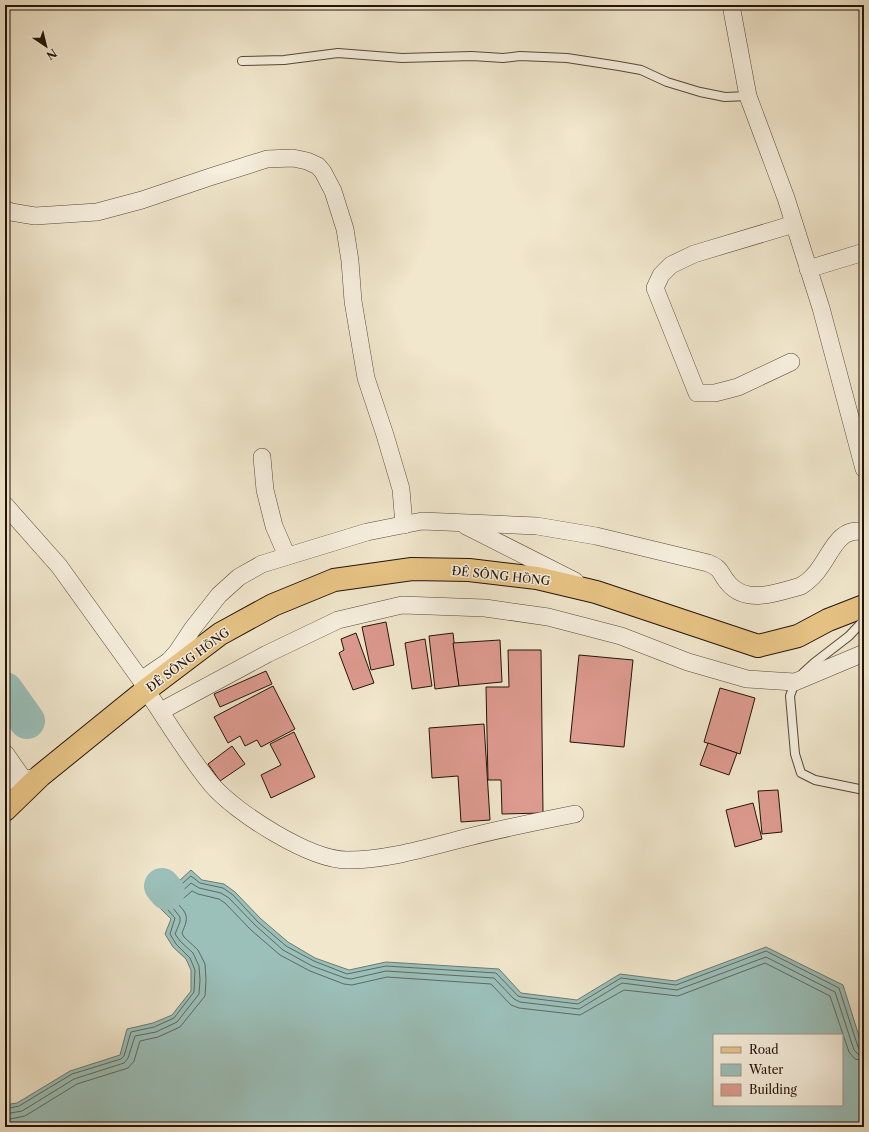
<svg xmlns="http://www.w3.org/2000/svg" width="869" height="1132" viewBox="0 0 869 1132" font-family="'Libre Caslon Text',serif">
	<rect width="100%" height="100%" fill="#f1e7cd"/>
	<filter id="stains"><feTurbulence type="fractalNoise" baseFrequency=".005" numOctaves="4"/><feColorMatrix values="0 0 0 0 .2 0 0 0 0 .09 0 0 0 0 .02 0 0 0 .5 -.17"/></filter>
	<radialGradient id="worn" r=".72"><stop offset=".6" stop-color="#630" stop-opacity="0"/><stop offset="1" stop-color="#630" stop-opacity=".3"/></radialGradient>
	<!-- water -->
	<path fill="#9bbfb9" stroke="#6b7a72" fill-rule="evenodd" d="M191 870 202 880 224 884 235 892 261 919 288 942 315 958 349 970 386 962 499 969 521 993 577 1000 620 974 675 981 766 947 843 985 864 1052V1127H5V1105L17 1103 70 1071 120 1055 127 1029 153 1023 172 1015 191 991V970L186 959 173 947 165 934 171 919 154 902 167 892ZM714 1035H842V1105H714Z"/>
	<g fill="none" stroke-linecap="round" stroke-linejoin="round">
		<!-- shore -->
		<g stroke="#5f6960" stroke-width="1">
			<path d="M5 1109 19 1106 72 1074 121 1059 124 1056 131 1032 154 1027 174 1018 194 992 195 970 190 958 176 944 170 934 175 918 161 902 191 876 200 883 223 888 233 895 258 922 286 946 314 961 347 974 386 966 496 973 518 996 521 997 578 1004 621 978 676 985 766 951 839 988 858 1047 860 1050H864"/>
			<path d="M5 1114 22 1111 74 1079 124 1063 128 1058 135 1036 156 1032 177 1022 199 994 200 980 199 966 193 953 180 941 175 934 180 922V917L169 903 191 883 199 888 221 893 229 898 255 925 283 950 312 966 345 978 351 979 386 971 494 978 514 999 520 1002 579 1009 622 983 677 990 766 957 835 992 854 1050 858 1054 864 1055"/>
			<path d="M5 1120 25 1116 77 1084 128 1068 134 1061 140 1041 158 1037 180 1027 205 996 206 980 205 964 198 950 184 937 182 933C185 925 189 919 184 911 182 908 179 906 178 903L192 891 198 894 219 899 225 903 251 930 280 955 310 971 344 984 352 985 387 977 491 984 511 1005 519 1008 580 1015 624 990 678 996 765 963 830 996 849 1052 855 1059 864 1061"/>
		</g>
		<!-- river -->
		<g stroke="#9bbfb9" stroke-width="36">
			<path d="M5 690 27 721"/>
			<path d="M162 886 167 892"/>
		</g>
	</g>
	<!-- building -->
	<g fill="#dd9a8f" stroke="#231308">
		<path d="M386 622 394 665 371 670 362 627Z"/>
		<path d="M356 633 374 683 353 690 339 653 344 650 341 639Z"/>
		<path d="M453 633 459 686 435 689 429 636Z"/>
		<path d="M425 639 432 686 412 689 405 643Z"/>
		<path d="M500 640 502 682 459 686 453 643Z"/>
		<path d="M508 650H541L543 813 502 814 501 780H488L486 687H509Z"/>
		<path d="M579 655 633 660 624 747 570 742Z"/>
		<path d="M266 671 272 684 220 707 214 694Z"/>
		<path d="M273 686 295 729 261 747 257 740 245 746 240 736 228 743 214 717Z"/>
		<path d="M720 688 755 698 740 754 704 742Z"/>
		<path d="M484 724 490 820 461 822 458 776 432 778 429 728Z"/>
		<path d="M294 732 315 777 271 798 261 775 281 765 270 744Z"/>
		<path d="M708 743 737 753 729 775 700 765Z"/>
		<path d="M232 746 245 764 220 781 208 764Z"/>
		<path d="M778 790 782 832 762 834 758 791Z"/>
		<path d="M753 803 762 839 735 847 726 810Z"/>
	</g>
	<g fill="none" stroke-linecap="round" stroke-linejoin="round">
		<!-- service casing -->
		<g stroke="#564839" stroke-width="10">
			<g id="service">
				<path d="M242 61 284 60 338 53 402 58 472 56 503 58 520 56 567 58 619 66 641 70 667 82 700 92 725 97 748 96"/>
				<path d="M803 673 814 663 849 636 864 620"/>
				<path d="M795 682 790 696 795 754 801 773 815 780 864 790"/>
			</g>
		</g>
		<!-- minor casing -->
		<g stroke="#564839" stroke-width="18">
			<g id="minor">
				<path d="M731 5 748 96 786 198 821 308 864 469"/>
				<path d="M5 209 11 212 35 216 97 212 142 200 210 177 267 159 293 158 307 161 318 166 323 172 333 191 345 229 350 261 353 301 366 378 385 435 401 489 404 525"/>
				<path d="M808 269 864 252"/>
				<path d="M791 362 738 387 715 393H697L655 288 661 275 671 265 694 254 794 224"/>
				<path d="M262 457 265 490 274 526 287 556"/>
				<path d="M5 505 59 566 141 680 146 690C168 722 187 755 212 785 236 813 310 860 347 860 389 860 429 847 469 837 504 828 540 821 575 814"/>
				<path d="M466 526 575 581"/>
				<path d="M141 680 169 661 177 652 193 628 219 595 239 577 262 564 367 532 422 521 537 526 596 536 708 563C723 569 719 573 729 584 747 605 779 592 801 586 809 581 816 574 821 566 832 551 840 526 864 532"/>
				<path d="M161 711 267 654 338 620 402 605 485 608 548 617 621 636 688 662 747 679 795 682 864 653"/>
				<path d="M5 753 24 780 40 776"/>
				<path d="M5 781 24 780"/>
			</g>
		</g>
		<!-- primary casing -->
		<g stroke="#231308" stroke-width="24">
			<path id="primary" d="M5 810 40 776 146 690 220 634 273 605 334 580 412 569 469 570 537 578 596 592 758 646 798 636 828 620 864 606"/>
		</g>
		<!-- service -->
		<use href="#service" stroke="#f6efde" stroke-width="8"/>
		<!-- minor -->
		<use href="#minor" stroke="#f6efde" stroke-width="17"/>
		<!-- primary -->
		<use href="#primary" stroke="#e8c486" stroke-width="22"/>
	</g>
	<g text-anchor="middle" stroke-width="3" stroke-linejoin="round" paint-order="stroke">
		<!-- street labels -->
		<g font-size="12" fill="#231308" stroke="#f6efde">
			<text transform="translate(501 576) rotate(6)" y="4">ĐÊ SÔNG HỒNG</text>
			<text transform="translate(188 660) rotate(-36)" y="4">ĐÊ SÔNG HỒNG</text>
		</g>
	</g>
	<!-- margin -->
	<rect width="869" height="1132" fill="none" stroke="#f1e7cd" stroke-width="20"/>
	<rect x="6" y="6" width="857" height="1120" fill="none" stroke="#231308" stroke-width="2"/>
	<rect x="10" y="10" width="849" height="1112" fill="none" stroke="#231308"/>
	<!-- legend -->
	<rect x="713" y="1034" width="130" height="72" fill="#f6efde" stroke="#a29788"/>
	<rect x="721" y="1047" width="20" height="6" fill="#e8c486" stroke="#a29788"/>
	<text x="749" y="1054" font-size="12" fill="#231308">Road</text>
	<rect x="721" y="1064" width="20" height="12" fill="#9bbfb9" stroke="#a29788"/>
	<text x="749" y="1074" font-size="12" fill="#231308">Water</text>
	<rect x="721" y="1084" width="20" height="12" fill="#dd9a8f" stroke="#a29788"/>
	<text x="749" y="1094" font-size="12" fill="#231308">Building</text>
	<!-- north arrow -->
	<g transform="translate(46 46) rotate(145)" stroke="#f6efde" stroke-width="3" paint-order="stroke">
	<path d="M0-3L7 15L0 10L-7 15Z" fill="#231308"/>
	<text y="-6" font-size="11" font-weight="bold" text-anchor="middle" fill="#231308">N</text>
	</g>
	<rect width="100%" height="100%" filter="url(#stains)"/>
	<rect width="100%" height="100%" fill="url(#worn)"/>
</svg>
